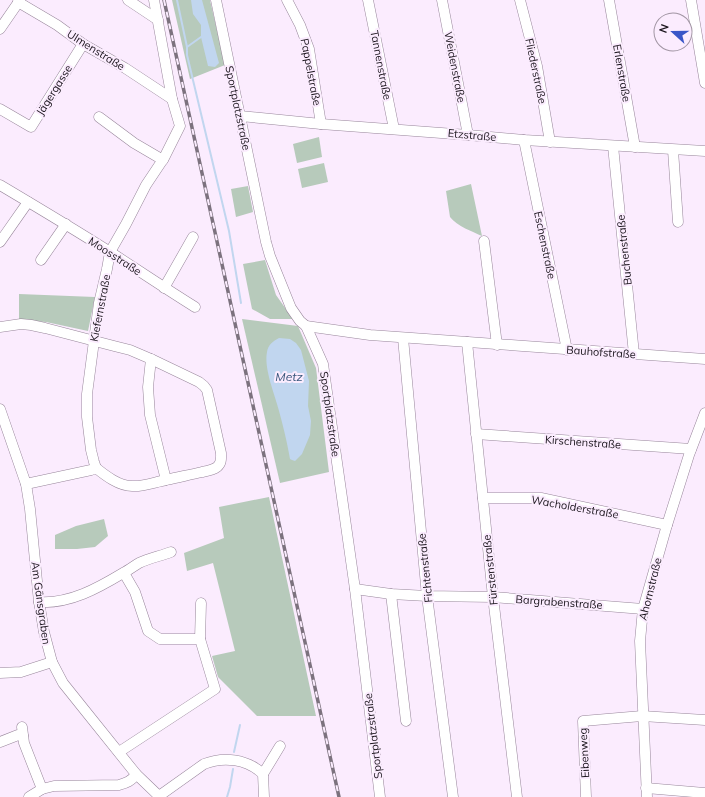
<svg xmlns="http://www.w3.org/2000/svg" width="705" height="797" viewBox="0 0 705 797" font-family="Mulish,sans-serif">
	<rect width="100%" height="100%" fill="#fbecfe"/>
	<!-- green -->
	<g fill="#b7cabb">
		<path d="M172 0H210L225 65 190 79Z"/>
		<path d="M319 137 322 157 297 163 293 144Z"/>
		<path d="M324 163 328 182 302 188 298 169Z"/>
		<path d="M471 184 482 236C473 232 457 226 450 217L446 191Z"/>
		<path d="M248 186 253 212 236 217 231 189Z"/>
		<path d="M265 260 276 295 293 319H270L252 309 243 264Z"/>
		<path d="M19 294 95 297 88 331 46 322 19 320Z"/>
		<path d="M242 319 298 326 316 368 329 472 280 483Z"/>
		<path d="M269 497 316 716H257L218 677 212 656 235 651 213 563 187 571 184 553 224 538 219 507Z"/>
		<path d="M104 519 108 536 95 547 77 549H55V535L76 526Z"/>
	</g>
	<!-- water -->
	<g fill="#c1d6ef">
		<path d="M191 0H202L219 63 215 67 208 66 201 37V25L193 14Z"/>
		<path d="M279 338 290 339 296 343 301 350 309 381 308 406 311 421 310 435 302 454 295 461 292 460 290 459C287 441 282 421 277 404 273 390 264 367 267 352 268 345 273 341 279 338Z"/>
	</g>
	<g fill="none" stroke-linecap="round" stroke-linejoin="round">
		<!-- stream -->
		<g stroke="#c1d6ef" stroke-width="2">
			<path d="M177 0 187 47"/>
			<path d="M201 37 187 47V55L229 231 241 303"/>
			<path d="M234 752 240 725"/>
			<path d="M227 797 230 787 233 769"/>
		</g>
		<!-- minor casing -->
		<g stroke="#98869b" stroke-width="11">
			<g id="minor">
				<path d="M128 0 158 20"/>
				<path d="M216 0 266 242 270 256 291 308 300 321 306 326 323 364 355 589 380 797"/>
				<path d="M287 0 300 25 309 49 321 124"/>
				<path d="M368 0 394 129"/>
				<path d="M442 0 468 135"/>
				<path d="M520 0 537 66 550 142"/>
				<path d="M609 0 635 147"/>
				<path d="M691 0 705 83"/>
				<path d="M18 2 57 25 83 44 125 68 172 99"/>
				<path d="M0 29 20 0"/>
				<path d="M0 109 31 127 83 44"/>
				<path d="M240 116 321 124 468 135 524 140 705 151"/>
				<path d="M99 117 134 143 163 160"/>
				<path d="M524 140 567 350"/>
				<path d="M613 146 634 354"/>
				<path d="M673 150 678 222"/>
				<path d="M0 185C37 207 74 229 110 252 138 270 166 289 195 307"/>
				<path d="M484 241 497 345"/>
				<path d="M0 242 28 202"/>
				<path d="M41 260 66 224"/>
				<path d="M164 288 193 237"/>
				<path d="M306 326 370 335 705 359"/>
				<path d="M0 327 21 324 31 325 45 328 114 346 130 350 151 359 199 382 204 386 207 390 221 453C221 458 222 463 217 467 213 470 207 471 202 472 190 475 178 477 166 480 155 482 143 487 132 486 119 486 106 476 96 468L91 470 26 484"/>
				<path d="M403 338 427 596 453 797"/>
				<path d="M467 342 493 597 517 797"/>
				<path d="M151 359 148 387 150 415 166 480"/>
				<path d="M0 409 26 484 30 509 39 602 44 632 52 662 63 683 83 708 136 774 160 797"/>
				<path d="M476 434 691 449"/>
				<path d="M96 468 94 462 91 450 87 417V394L99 303 107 269 110 252 126 224 146 185 164 158 180 126 172 99 154 0"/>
				<path d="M483 498H541L667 525"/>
				<path d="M124 573 135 592 148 631 160 639H200L201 603"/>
				<path d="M355 589 391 594 427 596 493 597 643 609"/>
				<path d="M391 594 406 721"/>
				<path d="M39 602C70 604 98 588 123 573 129 570 134 566 139 563 149 558 161 556 171 552"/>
				<path d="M0 673 21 672 52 662"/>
				<path d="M22 727 24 743 42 789"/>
				<path d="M0 742 18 735 23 736"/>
				<path d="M119 752 215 689 200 639"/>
				<path d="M263 774 280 746"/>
				<path d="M646 788 705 793"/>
				<path d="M159 796 204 764C224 756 247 759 263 774L264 797"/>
				<path d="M29 797 42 789 54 786 119 785C126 783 132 781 136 774"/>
				<path d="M586 797 583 721 642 716 705 720"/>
				<path d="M647 797 640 641 643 609 667 525 689 455 705 413"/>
			</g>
		</g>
		<!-- minor -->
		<use href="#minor" stroke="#fff" stroke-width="10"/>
		<!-- rail casing -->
		<g stroke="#7c727e" stroke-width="3.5">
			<path id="rail" d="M164 0 339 797"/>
		</g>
		<!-- rail -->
		<use href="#rail" stroke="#fbecfe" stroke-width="2" stroke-dasharray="6" stroke-linecap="butt"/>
	</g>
	<g text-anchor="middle" stroke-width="4" stroke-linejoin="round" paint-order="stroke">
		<!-- street labels -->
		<g font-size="11" fill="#19131b" stroke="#fbecfe">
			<text transform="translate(96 50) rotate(32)" y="4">Ulmenstraße</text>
			<text transform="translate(381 65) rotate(79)" y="4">Tannenstraße</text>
			<text transform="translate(455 67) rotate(79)" y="4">Weidenstraße</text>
			<text transform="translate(536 71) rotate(78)" y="4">Fliederstraße</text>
			<text transform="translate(311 72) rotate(79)" y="4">Pappelstraße</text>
			<text transform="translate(622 73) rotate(80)" y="4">Erlenstraße</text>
			<text transform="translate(54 90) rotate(-58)" y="4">Jägergasse</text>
			<text transform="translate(238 108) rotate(78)" y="4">Sportplatzstraße</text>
			<text transform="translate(472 135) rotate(5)" y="4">Etzstraße</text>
			<text transform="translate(545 245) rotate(78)" y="4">Eschenstraße</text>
			<text transform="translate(624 250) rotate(-96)" y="4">Buchenstraße</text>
			<text transform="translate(115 256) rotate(33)" y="4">Moosstraße</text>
			<text transform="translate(100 308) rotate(-79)" y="4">Kiefernstraße</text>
			<text transform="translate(601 352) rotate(4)" y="4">Bauhofstraße</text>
			<text transform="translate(330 414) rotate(82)" y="4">Sportplatzstraße</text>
			<text transform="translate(583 442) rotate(4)" y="4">Kirschenstraße</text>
			<text transform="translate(575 507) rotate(10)" y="4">Wacholderstraße</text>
			<text transform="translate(425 568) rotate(-96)" y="4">Fichtenstraße</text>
			<text transform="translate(490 570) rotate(-96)" y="4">Fürstenstraße</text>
			<text transform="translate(650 589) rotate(-76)" y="4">Ahornstraße</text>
			<text transform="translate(559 602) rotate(4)" y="4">Bargrabenstraße</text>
			<text transform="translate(41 603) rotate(82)" y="4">Am Gänsgraben</text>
			<text transform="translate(373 736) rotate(-97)" y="4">Sportplatzstraße</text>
			<text transform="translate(584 753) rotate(-93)" y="4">Eibenweg</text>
		</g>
		<!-- water labels -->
		<g font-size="12" font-style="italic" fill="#37567b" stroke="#fbecfe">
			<text x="289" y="381">Metz</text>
		</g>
	</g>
	<!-- north arrow -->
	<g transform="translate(673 32) rotate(291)"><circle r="19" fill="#fbecfe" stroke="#a195a3"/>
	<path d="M0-3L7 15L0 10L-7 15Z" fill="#3956c8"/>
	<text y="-6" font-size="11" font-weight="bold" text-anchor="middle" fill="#19131b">N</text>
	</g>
</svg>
